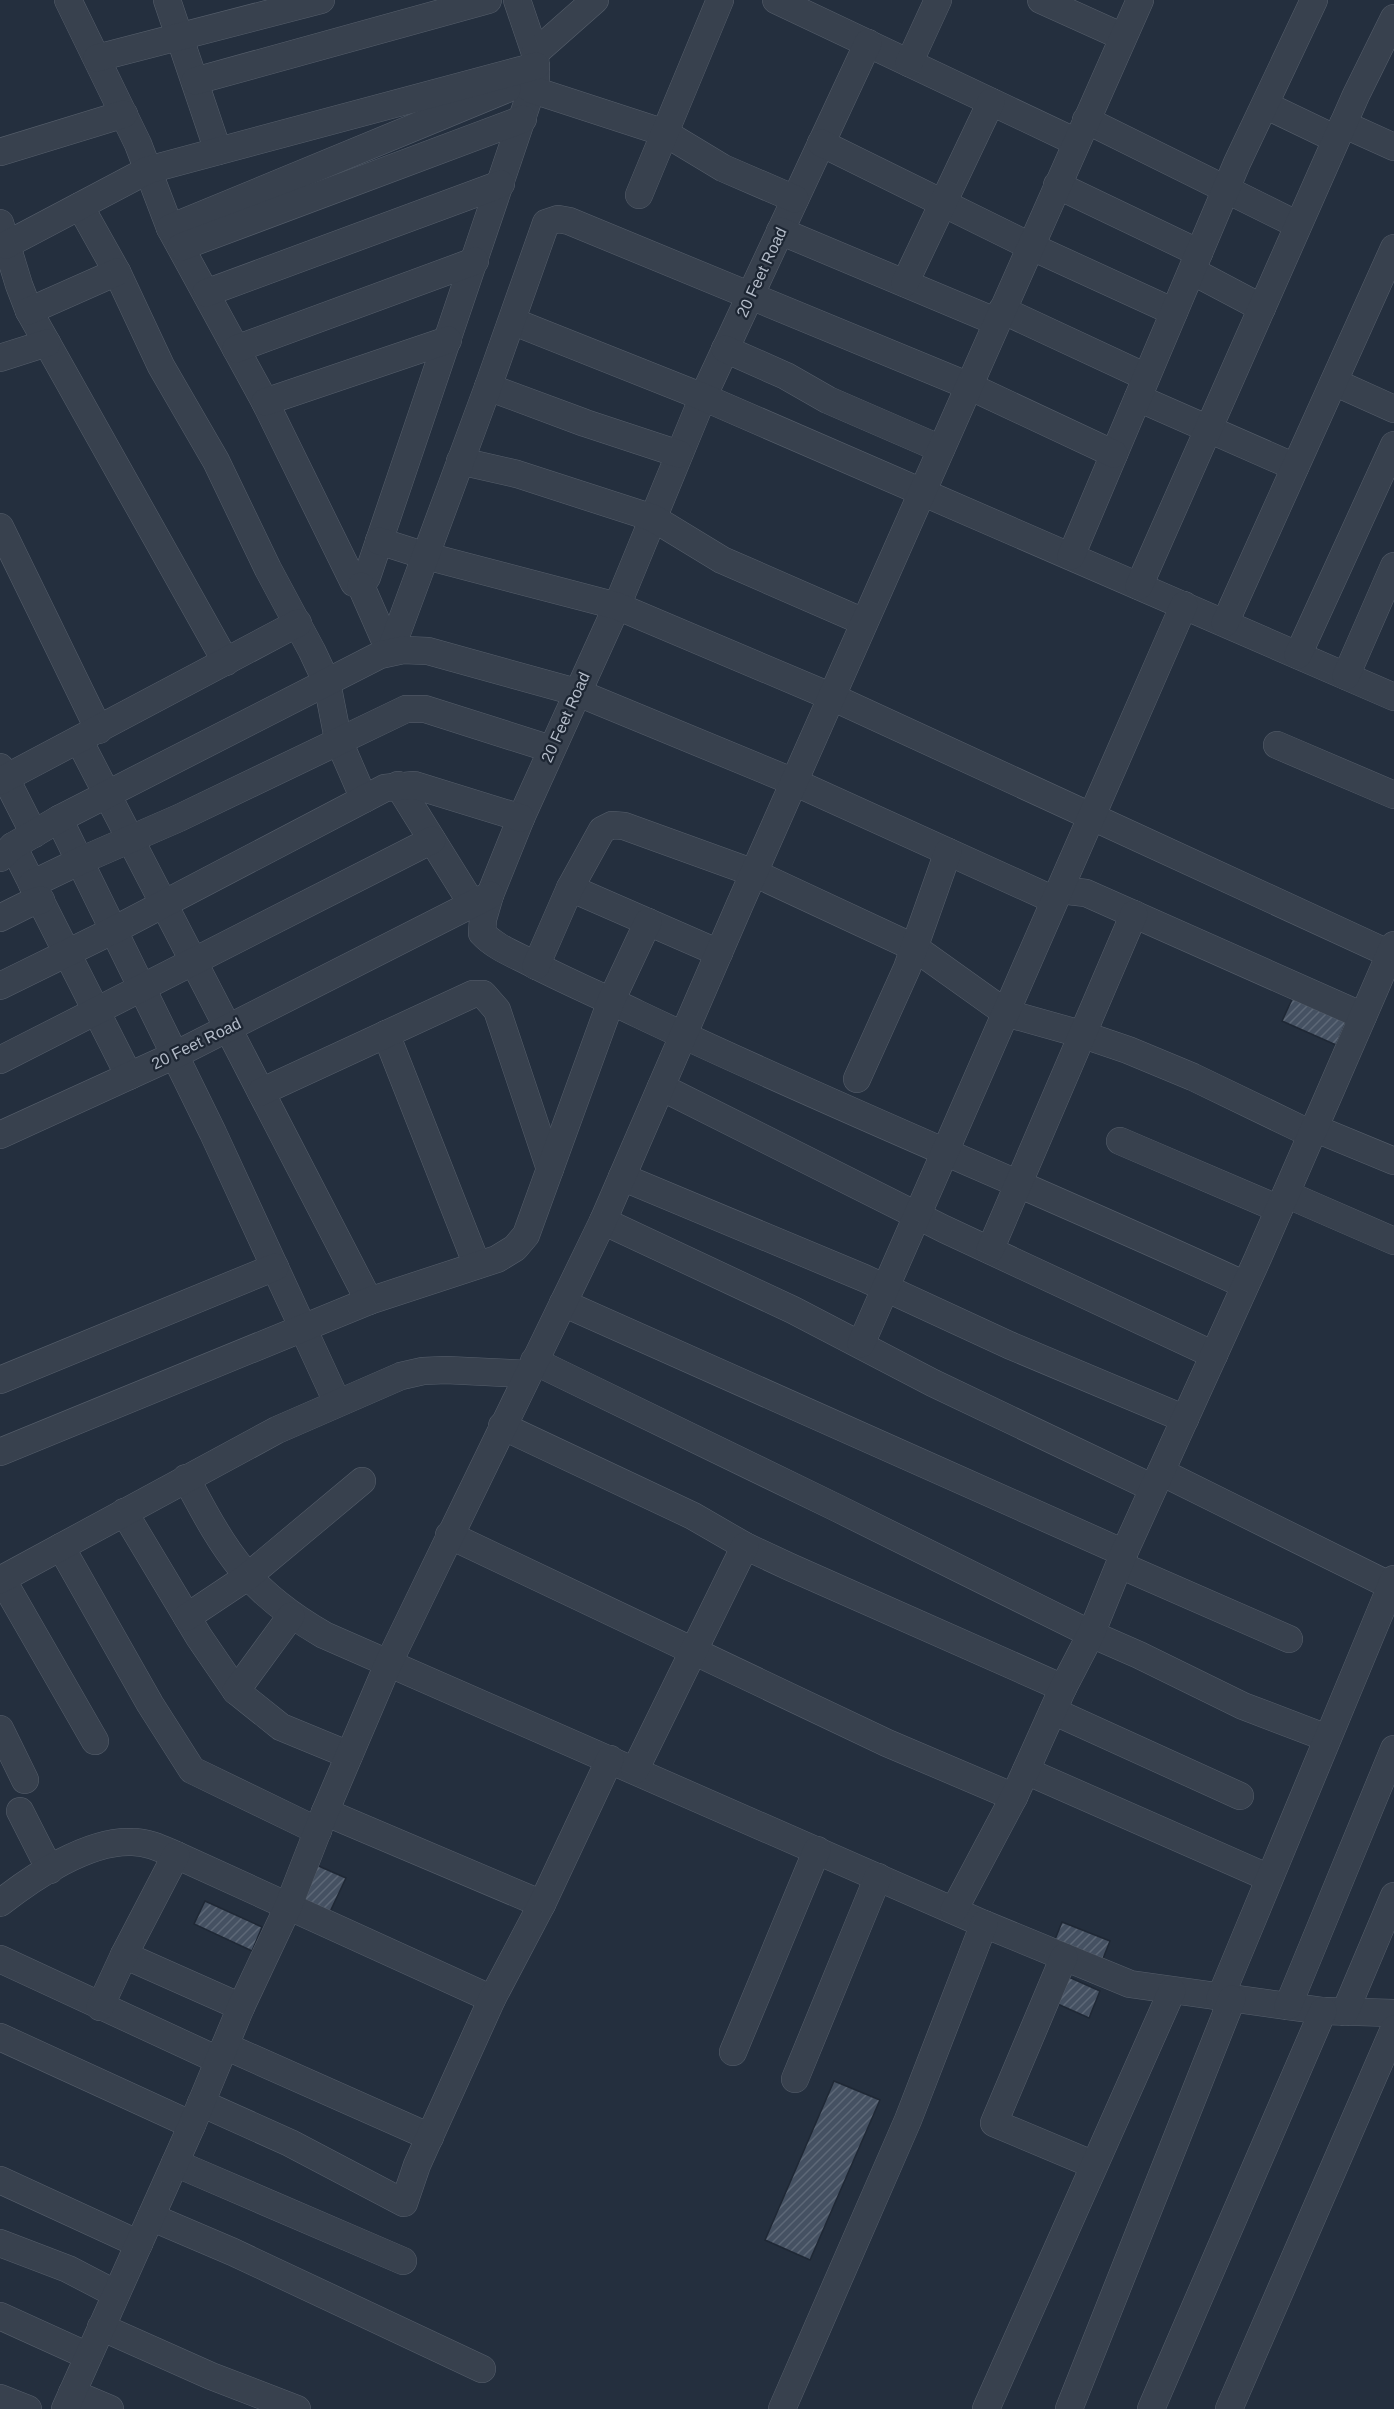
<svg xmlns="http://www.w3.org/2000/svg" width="1394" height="2409" viewBox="0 0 1394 2409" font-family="Helvetica,sans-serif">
	<defs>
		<pattern id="building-hatch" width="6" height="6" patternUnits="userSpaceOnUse" patternTransform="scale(1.5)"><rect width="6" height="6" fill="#455162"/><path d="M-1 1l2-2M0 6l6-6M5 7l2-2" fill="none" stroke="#5d6877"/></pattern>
	</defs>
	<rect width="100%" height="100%" fill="#242f3e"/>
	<!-- building -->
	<g fill="url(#building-hatch)" stroke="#1f2835" stroke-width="1.5">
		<path d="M1295 993 1348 1017 1336 1045 1282 1021Z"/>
		<path d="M314 1864 346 1878 328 1916 297 1901Z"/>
		<path d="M205 1901 262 1927 252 1951 194 1924Z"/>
		<path d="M1062 1922 1110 1941 1100 1966 1052 1947Z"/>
		<path d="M1062 1974 1100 1991 1089 2018 1051 2001Z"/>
		<path d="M834 2081 880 2100 810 2260 765 2240Z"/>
	</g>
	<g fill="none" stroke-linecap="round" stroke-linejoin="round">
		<!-- minor casing -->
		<g stroke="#565f6c" stroke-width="28">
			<g id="minor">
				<path d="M68 0 138 144 170 228 265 402 354 583 361 586 367 577 536 77 535 53 517 0"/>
				<path d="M167 0 218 151"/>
				<path d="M776 0 1076 142"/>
				<path d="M1041 0 1123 37"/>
				<path d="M868 43 703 397 617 606 521 818 490 895 483 919 482 933C494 946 511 953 527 961 563 980 601 996 638 1014 838 1109 1044 1192 1245 1285"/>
				<path d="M535 53 595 0"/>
				<path d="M97 58 321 0"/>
				<path d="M909 63 938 0"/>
				<path d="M195 81 488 0"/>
				<path d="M521 83 533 90 665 133 723 168 795 199"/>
				<path d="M1265 105 1336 139"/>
				<path d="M1086 120 1298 225"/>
				<path d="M1343 124 1394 147"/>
				<path d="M821 143 1030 246 1174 312"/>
				<path d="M0 152 124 114"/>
				<path d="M1057 185 1199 253"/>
				<path d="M639 195 720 0"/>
				<path d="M80 206 117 272 161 366 216 461 268 569 312 651 327 683 338 739 364 799"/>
				<path d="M0 223 19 285 29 311 226 662"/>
				<path d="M170 228 507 89"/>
				<path d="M780 231 997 322"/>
				<path d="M6 245 148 170 536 66"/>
				<path d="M181 247 523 119"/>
				<path d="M1192 271 1262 308"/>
				<path d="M905 283 991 102"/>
				<path d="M206 293 501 184"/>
				<path d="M1002 310 1146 377"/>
				<path d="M29 311 117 272"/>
				<path d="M512 321 703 397 1394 697"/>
				<path d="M236 349 475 261"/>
				<path d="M725 349 786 376 828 400 941 449"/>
				<path d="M0 358 47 343"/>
				<path d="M1334 382 1394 409"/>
				<path d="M488 387 585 423 679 454"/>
				<path d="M1138 398 1295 467"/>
				<path d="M265 402 448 340"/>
				<path d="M460 461 517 474 653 518 722 560 864 622"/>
				<path d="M0 527 99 730"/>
				<path d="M379 541 426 556 617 606 832 697 1390 954"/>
				<path d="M1071 556 1237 163 1314 0"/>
				<path d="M361 586 390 652"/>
				<path d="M1139 586 1356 95 1394 18"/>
				<path d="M1225 623 1394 248"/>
				<path d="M390 652 488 387 546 223 558 219 569 221 969 386 1114 454"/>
				<path d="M1298 655 1394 445"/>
				<path d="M1346 676 1394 566"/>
				<path d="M79 740 369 1301"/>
				<path d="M1277 745 1394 795"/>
				<path d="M0 767 34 834"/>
				<path d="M0 781 298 623"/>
				<path d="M398 785 472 904"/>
				<path d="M59 819 213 1133 337 1402"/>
				<path d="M13 846 129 1076"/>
				<path d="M0 858 13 846 59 819 380 655 403 650 428 651 576 692 794 782 1052 899 1060 890 1086 893 1363 1016"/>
				<path d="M32 884 80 861 179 818 406 709H425L551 749"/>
				<path d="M570 888 719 953"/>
				<path d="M0 918 28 904 41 900"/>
				<path d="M536 966 570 888 602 830 612 825 624 826 754 873 915 948 1006 1013 1081 1034 1128 1050 1193 1077 1307 1132 1314 1128 1394 1161"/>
				<path d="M0 986 114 930 385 788 414 785 521 818"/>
				<path d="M386 1034 477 1265"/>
				<path d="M0 1060 432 840"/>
				<path d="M857 1079 907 968 948 852"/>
				<path d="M661 1087 944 1229 1214 1355"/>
				<path d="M261 1092 473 994H483L497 1010 550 1169"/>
				<path d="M0 1135 175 1055 490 895"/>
				<path d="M1120 1141 1279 1209"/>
				<path d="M622 1177 864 1278 1009 1345 1185 1419"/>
				<path d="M1286 1194 1394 1241"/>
				<path d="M603 1221 793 1310 933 1383 1153 1488"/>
				<path d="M990 1250 1134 914"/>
				<path d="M563 1303 1124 1553"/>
				<path d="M861 1344 1184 605"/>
				<path d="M534 1361 837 1508 1091 1634 1139 1655 1243 1706 1327 1738"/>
				<path d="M0 1380 275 1267"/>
				<path d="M502 1426 693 1516 745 1546 790 1567 1063 1688"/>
				<path d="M0 1452 369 1301 497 1259 515 1248 526 1235 611 1001 648 922"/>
				<path d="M1161 1472 1391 1586"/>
				<path d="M186 1478C226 1554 249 1592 324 1635L984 1924 1130 1984 1323 2011 1394 2013"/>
				<path d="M124 1512 199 1637 236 1691"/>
				<path d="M449 1535 887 1743 1014 1797"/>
				<path d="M61 1547 150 1704 192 1770 318 1831"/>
				<path d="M1120 1565 1289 1639"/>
				<path d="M2 1579 95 1741"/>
				<path d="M0 1580 277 1430 401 1376 423 1371 446 1370 528 1374"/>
				<path d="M291 1616 236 1691 281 1727 349 1755"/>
				<path d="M187 1617 247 1577 362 1481"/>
				<path d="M1053 1711 1240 1796"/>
				<path d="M0 1729 25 1780"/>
				<path d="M635 1770 745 1546"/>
				<path d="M1026 1771 1269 1878"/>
				<path d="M20 1811 50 1870"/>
				<path d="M325 1812 542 1904"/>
				<path d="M0 1903C33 1877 88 1840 132 1842 148 1842 162 1849 176 1855L492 1999"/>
				<path d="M954 1910 1014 1797 1063 1688 1091 1634 1124 1553 1257 1260 1394 945"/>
				<path d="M124 1955 241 2007"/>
				<path d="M1064 1957 994 2123 1094 2165"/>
				<path d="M0 1959 218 2060"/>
				<path d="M1220 1998 1394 1579"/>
				<path d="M1288 2006 1394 1749"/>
				<path d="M100 2007 124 1955 176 1855"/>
				<path d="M1345 2012 1394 1896"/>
				<path d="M0 2037 192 2125"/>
				<path d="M225 2046 430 2137"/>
				<path d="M733 2052 817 1850"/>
				<path d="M795 2079 878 1877"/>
				<path d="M201 2103 290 2143 404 2203 417 2165 492 1999 542 1904 610 1759"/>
				<path d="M175 2163 403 2261"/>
				<path d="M0 2180 139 2244"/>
				<path d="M151 2217 233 2252 482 2369"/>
				<path d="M0 2243 68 2269 116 2294"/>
				<path d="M0 2316 88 2356"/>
				<path d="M101 2327 211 2376 297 2409"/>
				<path d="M72 2393 110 2409"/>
				<path d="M0 2398 28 2409"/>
				<path d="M65 2409 192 2125 241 2007 288 1907 325 1812 389 1662 603 1221 740 904 1140 0"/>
				<path d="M782 2409 908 2120 984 1924"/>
				<path d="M986 2409 1172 1991"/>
				<path d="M1069 2409 1232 1999"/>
				<path d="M1151 2409 1323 2011"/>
				<path d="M1229 2409 1394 2029"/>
			</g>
		</g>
		<!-- minor -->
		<use href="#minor" stroke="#38414e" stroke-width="27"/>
	</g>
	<g text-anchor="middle" stroke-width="4.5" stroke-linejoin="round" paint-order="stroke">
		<!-- street labels -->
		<g font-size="16" fill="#b4bcc9" stroke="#1d2633">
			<text transform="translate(761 272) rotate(-65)" y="6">20 Feet Road</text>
			<text transform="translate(565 717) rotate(-66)" y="6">20 Feet Road</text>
			<text transform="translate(196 1043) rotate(-26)" y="6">20 Feet Road</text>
		</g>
	</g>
</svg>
